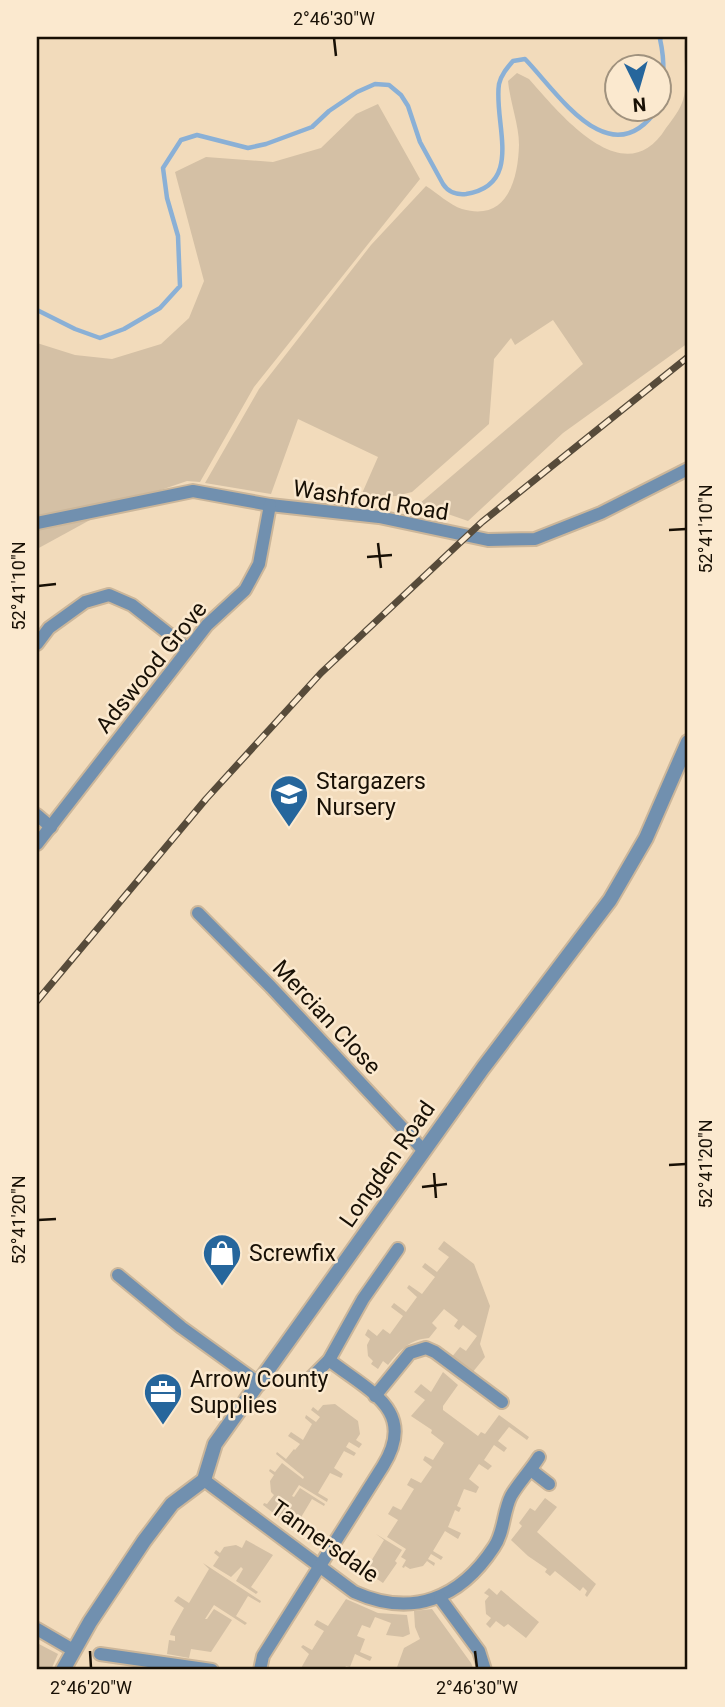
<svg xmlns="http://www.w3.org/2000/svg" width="725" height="1707" viewBox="0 0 725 1707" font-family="Roboto,sans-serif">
	<rect width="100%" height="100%" fill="#f2dbbb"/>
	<!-- green -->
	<g fill="#d4c0a5">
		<path d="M685 37H688V343L563 433 468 521 419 504 583 364 553 320 515 345 511 338 494 359 489 424 412 492 396 496 360 498 378 457 298 419 271 494 205 483 259 389 371 245 426 186C437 193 450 205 462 209 507 222 518 180 519 145 519 125 510 102 508 81L517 73 529 79C560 114 625 195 666 128 672 120 680 110 683 100 689 79 682 58 685 37Z"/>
		<path d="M378 104 420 179 254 387 200 482 187 481 155 492 37 516V343L75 355 112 359 161 344 189 318 204 281 175 172 206 157 273 162 321 148 356 114Z"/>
		<path d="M90 518V520L37 549V528Z"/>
		<path d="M444 1241 474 1264 490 1306 480 1344 485 1357 472 1373 451 1358 460 1347 466 1351 477 1336 463 1325 459 1330 454 1326 458 1320 444 1309 432 1323 437 1328 429 1338C409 1340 401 1349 388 1365L383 1361 378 1369 371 1364 373 1361 368 1356 367 1345 370 1339 365 1335 368 1329 377 1336 383 1329 390 1334 403 1316 391 1307 394 1303 406 1312 417 1297 407 1288 409 1285 422 1294 435 1277 422 1267 425 1263 437 1272 449 1257 438 1249Z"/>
		<path d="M443 1372 458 1385 443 1406V1410L478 1436 481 1432 485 1434 499 1415 529 1437 527 1440 509 1427 498 1441 507 1448 504 1452 494 1445 484 1460 492 1466 488 1470 479 1464 469 1479 479 1487 476 1493 464 1489 457 1506 461 1508 459 1512 455 1510 448 1527 461 1533 458 1539 445 1531 433 1551 443 1557 441 1560 431 1554 428 1559 435 1563 434 1566 427 1561 423 1566 410 1569 405 1566 404 1568 402 1567 406 1560 401 1557 406 1549 387 1537 398 1520 388 1514 393 1506 401 1510 414 1489 407 1485 411 1478 421 1483 432 1467 423 1460 425 1456 433 1460 444 1443 431 1433 432 1430 411 1416 425 1400 414 1392 421 1384 431 1392Z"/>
		<path d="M335 1404 358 1421 360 1434 356 1440 362 1444 359 1448 349 1442 346 1447 356 1453 354 1456 344 1451 334 1468 343 1474 341 1478 330 1473 318 1493 328 1499 327 1502 299 1485 292 1496 294 1497 300 1488 325 1504 324 1506 312 1499 294 1529 263 1505 264 1503 267 1504 274 1495 271 1492 270 1481 274 1475 269 1471 270 1469 275 1472 282 1463 303 1479 304 1477 276 1454 277 1452 286 1459 294 1449 295 1450 300 1444 288 1436 291 1432 303 1440 312 1424 305 1418 306 1415 316 1422 320 1417 311 1410 313 1407 318 1411 323 1405Z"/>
		<path d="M545 1498 557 1507 537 1532 596 1584 587 1597 585 1595 587 1591 583 1587 580 1591 555 1571 550 1576 545 1572 547 1569 528 1556 511 1540 522 1526 519 1523 530 1508 535 1511Z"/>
		<path d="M376 1534 402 1550 395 1561 397 1563 383 1583 365 1571 384 1540Z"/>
		<path d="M246 1540 273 1555 251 1587 258 1592 256 1594 236 1581 243 1569 241 1567 231 1577 213 1566 219 1557 214 1553 216 1550 220 1553 224 1547 236 1545 242 1548Z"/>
		<path d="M203 1563 261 1601 260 1603 248 1596 236 1616 247 1623 245 1625 214 1605 205 1619H207L214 1609 232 1620 211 1652 191 1649 189 1658 167 1654 169 1640 175 1641V1636L170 1635 171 1631 184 1608 174 1601 178 1596 189 1603 209 1569Z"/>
		<path d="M489 1588 497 1595 501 1590 539 1622 526 1638 508 1624 504 1627 496 1621 490 1628 486 1624 491 1618 486 1614 485 1601 489 1596 484 1593Z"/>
		<path d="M346 1599 378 1613 407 1615 410 1634 403 1637 386 1635 391 1623 375 1617 370 1628 362 1625 357 1636 365 1639 360 1652 372 1657 370 1661 355 1654 350 1667 346 1666 344 1670H300L309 1654 301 1647 303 1645 312 1650 324 1631 314 1625 317 1620 328 1626Z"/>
		<path d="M432 1609 471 1663 474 1670H396L404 1648 420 1639 415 1627 414 1611Z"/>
		<path d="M37 1643 58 1654 51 1670H37Z"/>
	</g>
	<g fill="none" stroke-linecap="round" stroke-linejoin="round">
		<!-- stream -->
		<g stroke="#8ab0d6" stroke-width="4.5">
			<path d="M658 107C664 86 665 61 660 39L662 37"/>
			<path d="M37 310 75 329 100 338 124 329 160 308 180 286 178 236 167 198 163 168 181 140 197 135 248 148 266 144 312 127 329 111 357 92 375 84 389 85 401 95 408 106 420 142 443 184C448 192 457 195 466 194 525 185 493 122 499 84 501 75 507 68 513 61L525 59C558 93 611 178 658 108"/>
		</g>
		<!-- minor casing -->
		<g stroke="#cbb69a" stroke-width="16">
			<g id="minor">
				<path d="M37 523 193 491 270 505 379 517 488 540 535 539 601 513 688 469"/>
				<path d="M37 644 49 628 85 602 109 595 132 605 188 649"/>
				<path d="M37 815 51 827"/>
				<path d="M37 844 207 625 245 590 259 564 270 505"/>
				<path d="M198 913 271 987 424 1151"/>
				<path d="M118 1275 181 1327 260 1384"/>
				<path d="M309 1380 329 1360 363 1299 398 1249"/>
				<path d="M375 1396 410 1353 426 1348 435 1352 502 1402"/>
				<path d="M531 1470 549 1484"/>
				<path d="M204 1480 354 1592C412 1618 460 1599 494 1547 504 1533 503 1512 511 1496 519 1482 531 1470 539 1457"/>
				<path d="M440 1598 479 1651 485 1670"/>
				<path d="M37 1629 73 1650"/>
				<path d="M100 1654 212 1670"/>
				<path d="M260 1670 263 1656 383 1466C418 1410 368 1391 329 1360"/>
			</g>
		</g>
		<!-- tertiary casing -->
		<g stroke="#cbb69a" stroke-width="18">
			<path id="tertiary" d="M63 1670 90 1622 144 1541 172 1504 204 1480 215 1444 483 1068 610 900 646 838 688 742"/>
		</g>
		<!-- minor -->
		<use href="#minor" stroke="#7190af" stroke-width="12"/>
		<!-- tertiary -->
		<use href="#tertiary" stroke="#7190af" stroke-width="14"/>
		<!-- rail casing -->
		<g stroke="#574b3a" stroke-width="7">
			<path id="rail" d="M37 1001 206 799 321 673 482 522 688 357"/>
		</g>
		<!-- rail -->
		<use href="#rail" stroke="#fbe9cf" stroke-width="4.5" stroke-dasharray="13" stroke-linecap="butt"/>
	</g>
	<!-- ticks -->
	<path fill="none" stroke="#181005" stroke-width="2.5" d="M334 38 336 56M669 530 686 529M378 543 381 568M367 557 392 555M38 586 56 584M669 1165 686 1164M434 1173 436 1198M422 1187 447 1184M38 1220 56 1219M90 1651 91 1668M475 1651 477 1668"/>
	<!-- icons -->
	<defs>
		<g id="school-pin" transform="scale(2.0125)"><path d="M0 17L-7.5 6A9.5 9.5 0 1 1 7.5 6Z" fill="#26669c" stroke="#fbe9cf"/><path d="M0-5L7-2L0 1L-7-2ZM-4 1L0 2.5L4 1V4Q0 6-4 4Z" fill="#fff"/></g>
		<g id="shop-pin" transform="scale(2.0125)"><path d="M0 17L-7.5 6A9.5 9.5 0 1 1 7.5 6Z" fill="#26669c" stroke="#fbe9cf"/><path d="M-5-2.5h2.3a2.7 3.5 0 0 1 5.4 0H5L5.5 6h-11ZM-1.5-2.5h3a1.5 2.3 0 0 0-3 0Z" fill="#fff"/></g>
		<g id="office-pin" transform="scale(2.0125)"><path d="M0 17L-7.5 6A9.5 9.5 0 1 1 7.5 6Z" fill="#26669c" stroke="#fbe9cf"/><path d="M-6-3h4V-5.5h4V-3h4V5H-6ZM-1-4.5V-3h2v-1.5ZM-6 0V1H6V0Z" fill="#fff"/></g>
	</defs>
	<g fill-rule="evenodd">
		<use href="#school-pin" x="289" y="794"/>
		<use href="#shop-pin" x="222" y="1253"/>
		<use href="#office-pin" x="163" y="1392"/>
	</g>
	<g text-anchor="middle" stroke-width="5" stroke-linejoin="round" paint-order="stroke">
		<!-- street labels -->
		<g font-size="23" fill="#181005" stroke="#fbe9cf">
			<text transform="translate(371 500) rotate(9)" y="8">Washford Road</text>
			<text transform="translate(151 667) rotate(-51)" y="8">Adswood Grove</text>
			<text transform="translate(327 1017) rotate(47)" y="8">Mercian Close</text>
			<text transform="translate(387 1164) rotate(-55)" y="8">Longden Road</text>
			<text transform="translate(325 1541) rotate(35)" y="8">Tannersdale</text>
		</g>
		<!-- poi labels -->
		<g font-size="23" fill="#181005" stroke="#fbe9cf" text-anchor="start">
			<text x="316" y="789">Stargazers<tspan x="316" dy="26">Nursery</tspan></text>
			<text x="249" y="1261">Screwfix</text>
			<text x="190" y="1387">Arrow County<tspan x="190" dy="26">Supplies</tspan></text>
		</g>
	</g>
	<!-- border -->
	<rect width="725" height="1707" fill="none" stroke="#fbe9cf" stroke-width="77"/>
	<!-- north arrow -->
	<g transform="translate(638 88) rotate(175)"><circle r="33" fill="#fbe9cf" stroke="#a0927e" stroke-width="2"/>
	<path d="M0-5L12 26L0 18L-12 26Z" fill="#26669c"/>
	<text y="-10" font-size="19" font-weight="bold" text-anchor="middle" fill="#181005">N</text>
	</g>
	<rect x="38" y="38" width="648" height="1630" fill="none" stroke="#181005" stroke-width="2.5"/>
	<g font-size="18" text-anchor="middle" fill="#181005">
		<text x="334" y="25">2°46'30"W</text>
		<text transform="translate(706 529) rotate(-90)" y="6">52°41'10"N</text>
		<text transform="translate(19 586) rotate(-90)" y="6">52°41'10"N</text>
		<text transform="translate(706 1164) rotate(-90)" y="6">52°41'20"N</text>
		<text transform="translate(19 1220) rotate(-90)" y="6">52°41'20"N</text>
		<text x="91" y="1694">2°46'20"W</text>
		<text x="477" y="1694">2°46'30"W</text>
	</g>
</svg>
